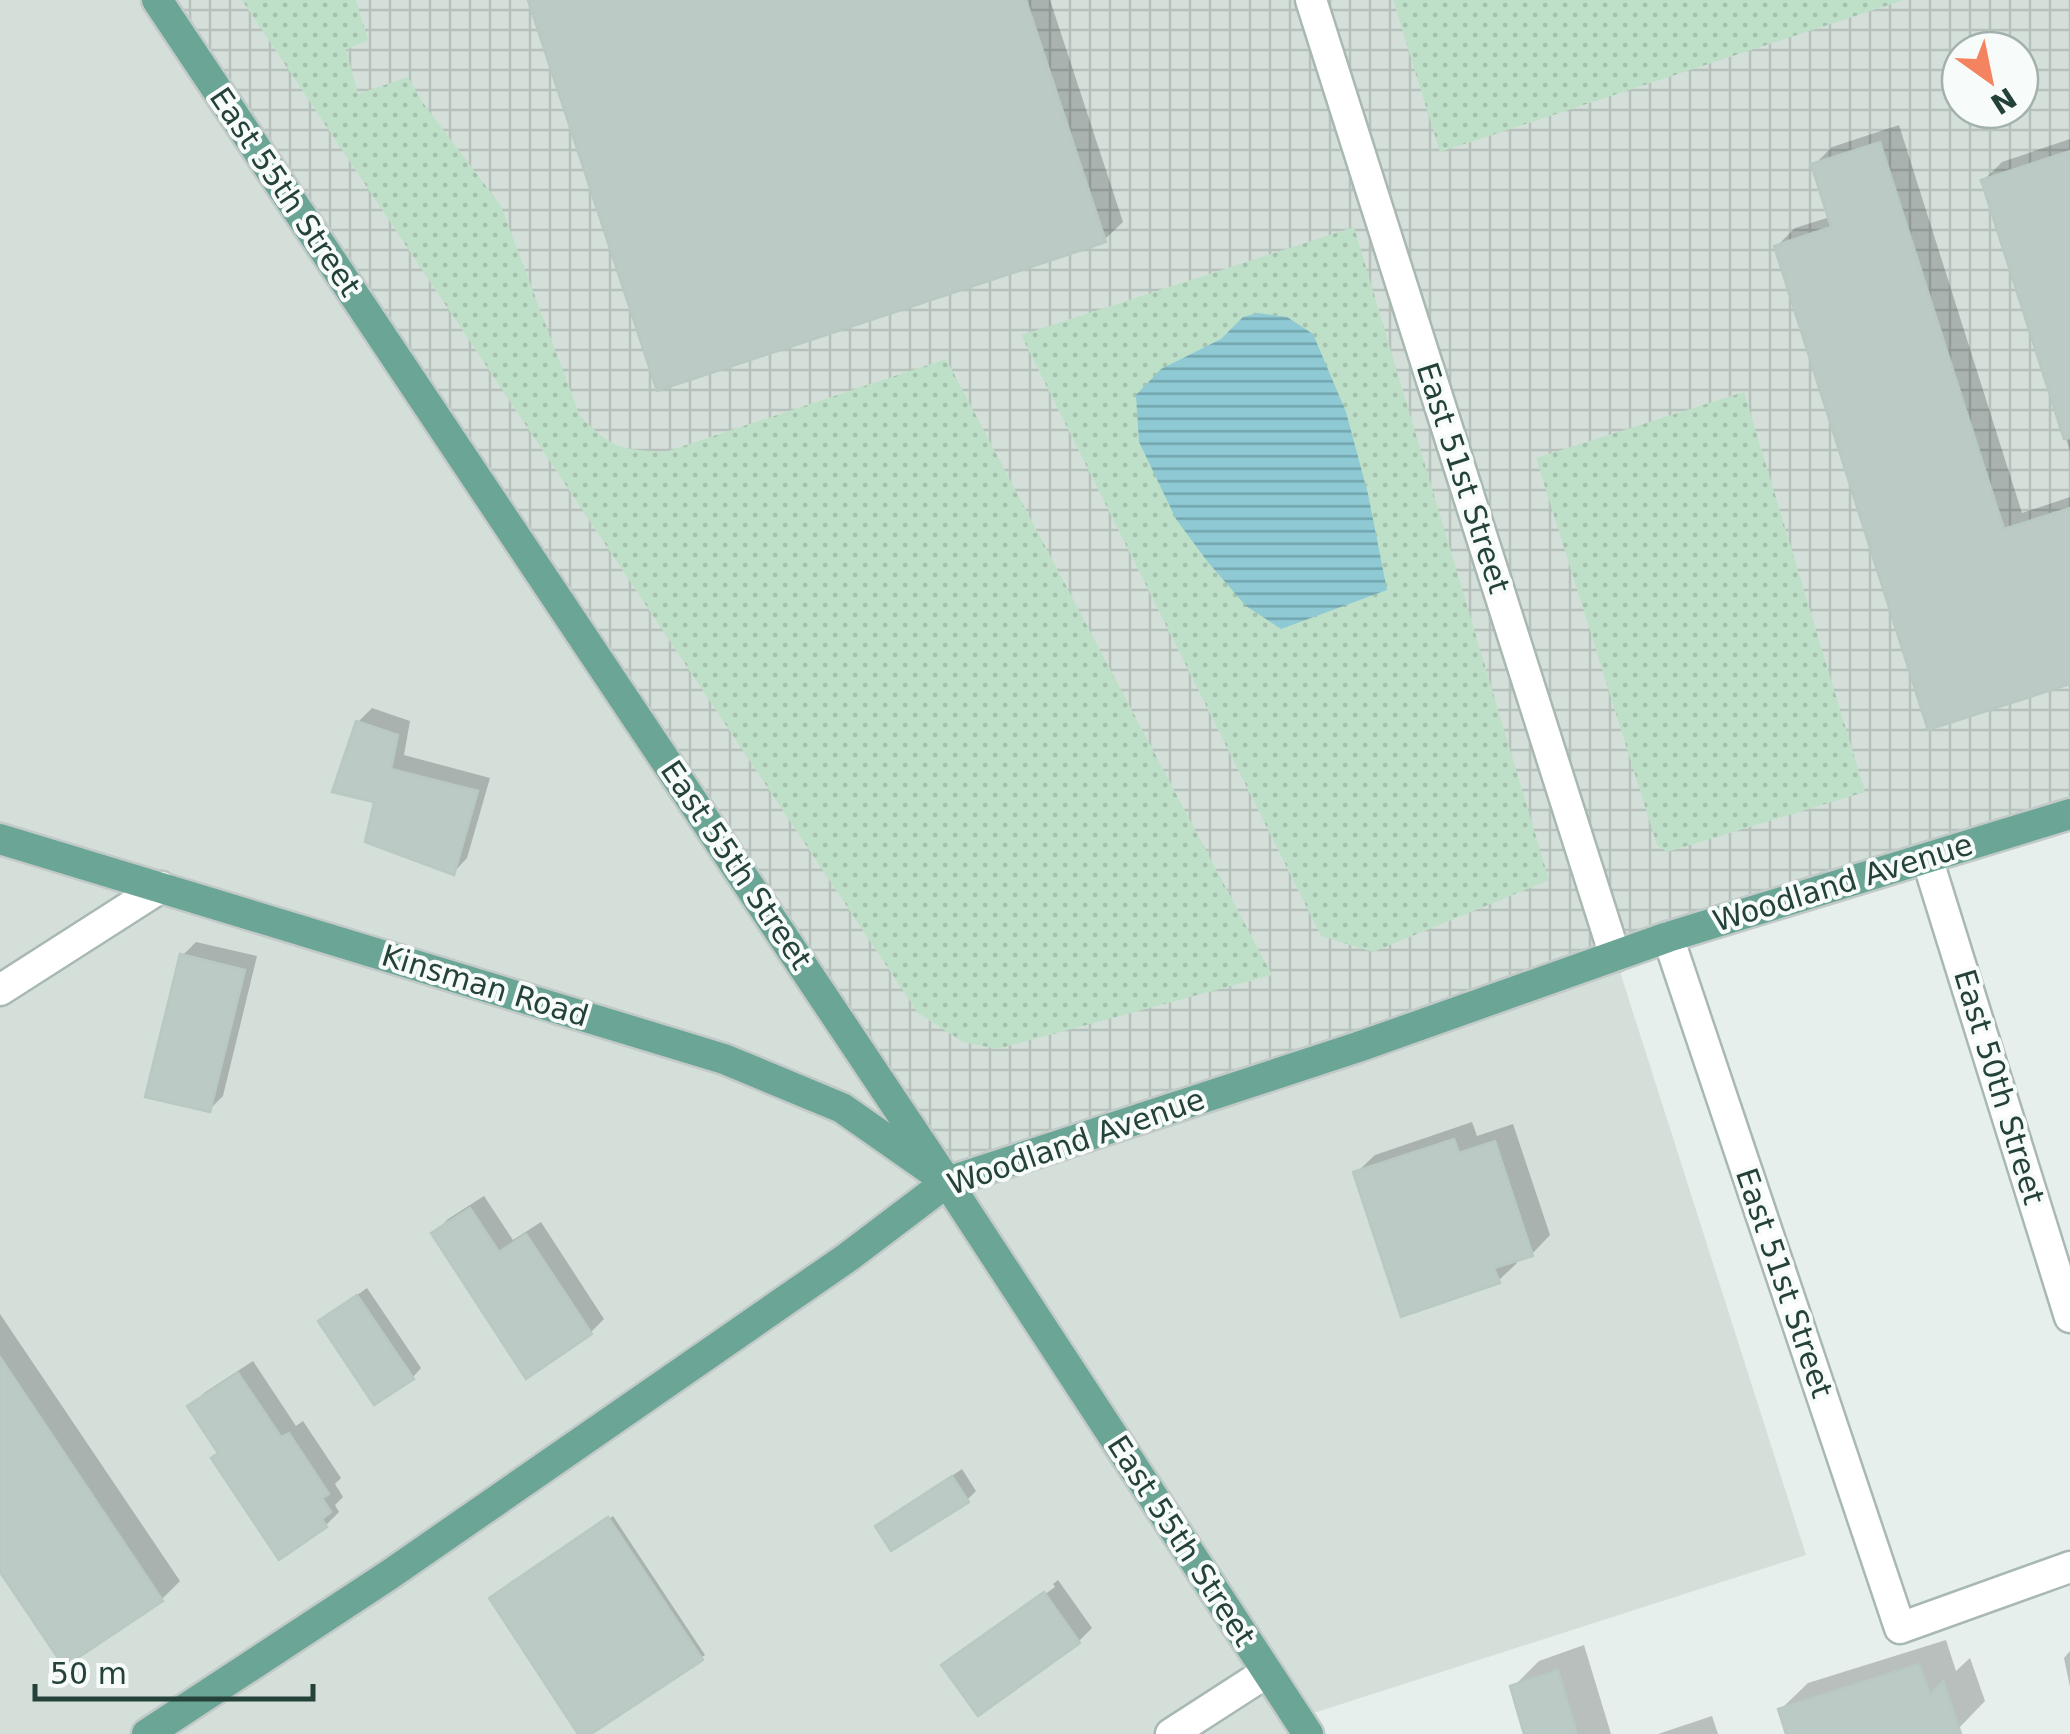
<svg xmlns="http://www.w3.org/2000/svg" width="2070" height="1734" viewBox="0 0 2070 1734" font-family="'DejaVu Sans',sans-serif">
	<defs>
		<pattern id="industrial-grid" width="8" height="8" patternUnits="userSpaceOnUse" patternTransform="scale(2.5)"><rect width="8" height="8" fill="#d4dfda"/><path d="M0 4h8M4 0v8" fill="none" stroke="#b6c1bc"/></pattern>
		<pattern id="grass-dots" width="8" height="8" patternUnits="userSpaceOnUse" patternTransform="scale(2.5)"><rect width="8" height="8" fill="#bfe0c8"/><path d="M2 2h.1M6 6h.1" fill="none" stroke="#a4c1ad" stroke-width="1.8" stroke-linecap="round"/></pattern>
		<pattern id="water-rules" width="6" height="5" patternUnits="userSpaceOnUse" patternTransform="scale(2.5)"><rect width="6" height="5" fill="#8ec9d4"/><path d="M0 2.5h6" fill="none" stroke="#74a5ad"/></pattern>
	</defs>
	<rect width="100%" height="100%" fill="#e6efeb"/>
	<!-- built -->
	<path fill="#d4dfda" d="M0 0H157L1615 956 1806 1555 1298 1718 1308 1734H0Z"/>
	<!-- industrial -->
	<path fill="url(#industrial-grid)" fill-rule="evenodd" d="M157 0H2070V814L947 1182ZM1960 50H2020V110H1960Z"/>
	<!-- grass -->
	<g fill="url(#grass-dots)">
		<path d="M242 0H356L368 40 346 50 358 94 408 77 423 103 501 206 580 416C613 449 619 449 665 452L946 359 1272 975 997 1049 963 1042 918 1013Z"/>
		<path d="M1393 0H1904L1440 152Z"/>
		<path d="M1354 227 1549 880 1373 952 1321 936 1021 335Z"/>
		<path d="M1744 392 1865 792 1667 852 1657 845 1536 458Z"/>
	</g>
	<!-- water -->
	<path fill="url(#water-rules)" d="M1258 313 1287 317 1313 334 1346 412 1368 494 1387 590 1281 629 1246 606 1207 561 1176 519 1139 442 1136 395 1161 369 1221 339 1243 317Z"/>
	<!-- shadow -->
	<g fill="#0003">
		<path d="M531 0H1050L1123 222 1104 240Z"/>
		<path d="M1899 125 2022 513 2070 497V682L1777 246 1795 228 1830 217 1814 165 1832 147Z"/>
		<path d="M2070 139V451L1984 180 2002 162Z"/>
		<path d="M372 708 410 721 404 755 490 778 467 858 454 872 377 800 358 722Z"/>
		<path d="M196 942 257 956 223 1096 209 1110 183 955Z"/>
		<path d="M1472 1122 1477 1136 1513 1124 1550 1235 1532 1254 1515 1259 1517 1263 1498 1281 1356 1173 1375 1155Z"/>
		<path d="M484 1196 513 1240 541 1222 604 1319 590 1333 434 1233 448 1219Z"/>
		<path d="M367 1288 421 1368 413 1377 321 1321Z"/>
		<path d="M0 1314 180 1581 162 1599 0 1567Z"/>
		<path d="M253 1361 296 1426 303 1421 341 1478 335 1484 343 1497 335 1505 339 1512 326 1525 221 1452 191 1407 204 1393Z"/>
		<path d="M962 1469 976 1491 967 1500 878 1526Z"/>
		<path d="M613 1516 705 1655 587 1734H581L496 1594Z"/>
		<path d="M1058 1580 1092 1628 1079 1641 945 1665 956 1654V1658L1055 1587 1053 1584Z"/>
		<path d="M1946 1640 1956 1671 1970 1658 1985 1701 1959 1728 1941 1734H1789L1781 1709 1808 1683Z"/>
		<path d="M1584 1645 1611 1734H1527L1513 1687 1539 1661Z"/>
		<path d="M2070 1651V1687L2064 1658Z"/>
		<path d="M1712 1716 1718 1734H1658Z"/>
	</g>
	<!-- building -->
	<g fill="#bbcac4" stroke="#b8c9c2" stroke-width="2.5">
		<path d="M528 0H1026L1106 242 657 391Z"/>
		<path d="M1880 142 2004 529 2070 508V684L1928 730 1774 246 1831 227 1811 164Z"/>
		<path d="M2070 151V438L2064 439 1981 180Z"/>
		<path d="M356 721 398 735 391 769 478 791 454 875 365 842 374 802 332 792Z"/>
		<path d="M180 954 245 970 210 1112 145 1097Z"/>
		<path d="M1454 1139 1459 1153 1495 1141 1533 1256 1494 1268 1500 1283 1401 1317 1353 1172Z"/>
		<path d="M470 1208 499 1252 526 1234 592 1334 526 1379 431 1233Z"/>
		<path d="M357 1295 414 1379 374 1405 318 1321Z"/>
		<path d="M0 1357 163 1601 64 1667 0 1572Z"/>
		<path d="M238 1373 281 1437 289 1433 329 1494 322 1498 331 1512 322 1519 327 1527 279 1560 211 1458 218 1453 187 1406Z"/>
		<path d="M952 1476 969 1502 891 1551 875 1526Z"/>
		<path d="M608 1517 703 1660 591 1734H578L489 1598Z"/>
		<path d="M1044 1592 1080 1643 978 1716 941 1665Z"/>
		<path d="M1919 1664 1930 1695 1943 1681 1961 1734H1786L1778 1709Z"/>
		<path d="M1558 1670 1577 1734H1524L1510 1686Z"/>
	</g>
	<g fill="none" stroke-linecap="round" stroke-linejoin="round">
		<!-- minor casing -->
		<g stroke="#a8b8b2" stroke-width="35">
			<g id="minor">
				<path d="M1311 0 1615 956"/>
				<path d="M1927 858 2070 1317"/>
				<path d="M1668 937 1900 1628 2070 1567"/>
				<path d="M0 990 161 887"/>
				<path d="M1171 1734 1267 1672"/>
			</g>
		</g>
		<!-- primary casing -->
		<g stroke="#c2cac8" stroke-width="35">
			<g id="primary">
				<path d="M157 0 947 1182 1308 1734"/>
				<path d="M0 839 724 1059 842 1108 932 1171"/>
				<path d="M147 1734 389 1575 848 1257 947 1182 1358 1047 1668 937 2070 814"/>
			</g>
		</g>
		<!-- minor -->
		<use href="#minor" stroke="#fff" stroke-width="30"/>
		<!-- primary -->
		<use href="#primary" stroke="#6aa596" stroke-width="30"/>
	</g>
	<g text-anchor="middle" stroke-width="8" stroke-linejoin="round" paint-order="stroke">
		<!-- street labels -->
		<g font-size="30" fill="#24423a" stroke="#f7fbf9">
			<text transform="translate(285 192) rotate(56)" y="10">East 55th Street</text>
			<text transform="translate(1463 478) rotate(72)" y="10">East 51st Street</text>
			<text transform="translate(736 865) rotate(56)" y="10">East 55th Street</text>
			<text transform="translate(1843 883) rotate(-17)" y="10">Woodland Avenue</text>
			<text transform="translate(485 986) rotate(17)" y="10">Kinsman Road</text>
			<text transform="translate(1999 1087) rotate(73)" y="10">East 50th Street</text>
			<text transform="translate(1076 1142) rotate(-19)" y="10">Woodland Avenue</text>
			<text transform="translate(1784 1283) rotate(71)" y="10">East 51st Street</text>
			<text transform="translate(1181 1541) rotate(57)" y="10">East 55th Street</text>
		</g>
	</g>
	<!-- north arrow -->
	<g transform="translate(1990 80) rotate(147)"><circle r="48" fill="#f7fbf9" stroke="#a3b1ad" stroke-width="2.5"/>
	<path d="M0-8L18 38L0 25L-18 38Z" fill="#f4845f"/>
	<text y="-15" font-size="28" font-weight="bold" text-anchor="middle" fill="#24423a">N</text>
	</g>
	<!-- scale -->
	<path d="M35 1684v15h278v-15" fill="none" stroke="#24423a" stroke-width="5"/>
	<text x="50" y="1684" font-size="30" fill="#24423a" stroke="#f7fbf9" stroke-width="8" paint-order="stroke">50 m</text>
</svg>
